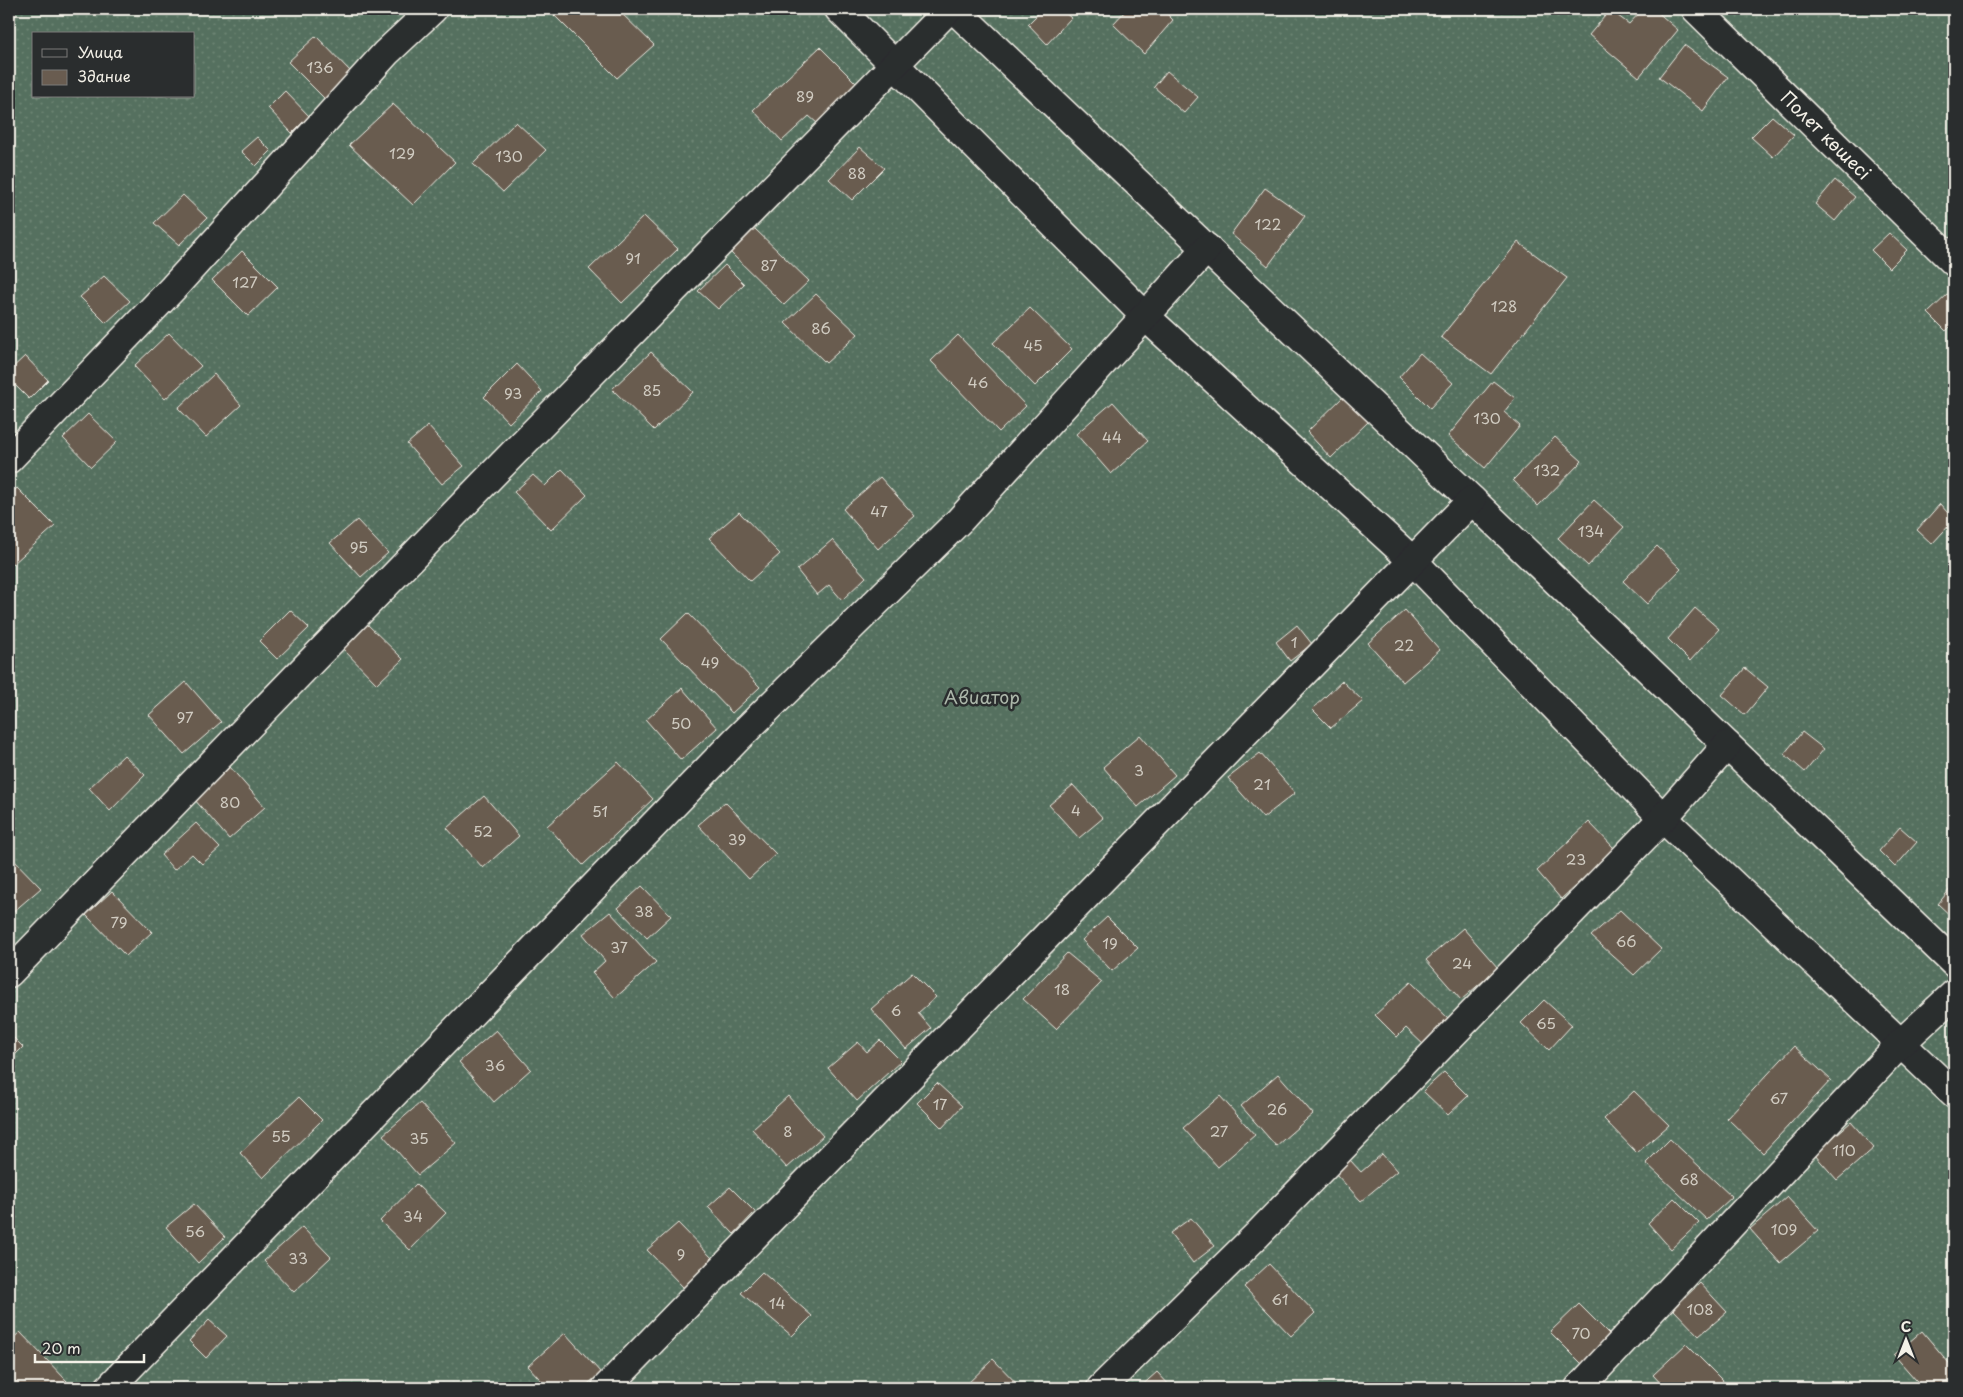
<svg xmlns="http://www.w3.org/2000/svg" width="1963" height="1397" viewBox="0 0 1963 1397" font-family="'Playpen Sans',sans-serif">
	<defs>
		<pattern id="garden-dots" width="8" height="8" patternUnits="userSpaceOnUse" patternTransform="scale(1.25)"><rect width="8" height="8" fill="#55705e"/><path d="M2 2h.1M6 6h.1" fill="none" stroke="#6e8575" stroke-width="1.8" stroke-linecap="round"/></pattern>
	</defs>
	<rect width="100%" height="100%" fill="#2a2d2e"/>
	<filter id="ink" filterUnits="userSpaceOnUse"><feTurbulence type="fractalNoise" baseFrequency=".02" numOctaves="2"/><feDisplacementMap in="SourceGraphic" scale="10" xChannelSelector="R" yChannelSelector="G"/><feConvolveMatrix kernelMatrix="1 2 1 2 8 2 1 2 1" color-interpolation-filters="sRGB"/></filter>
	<g filter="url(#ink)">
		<!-- garden -->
		<path fill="url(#garden-dots)" stroke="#a4b0a3" fill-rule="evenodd" d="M9 9H1954V1388H9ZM34 34H194V96H34Z"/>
		<!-- building -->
		<g fill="#695c50" stroke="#f4f1e8">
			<path d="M548 9H617L654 45 617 78Z"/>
			<path d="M1043 9H1061L1071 18 1047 44 1028 24Z"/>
			<path d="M1127 9H1162L1173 20 1144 54 1113 24Z"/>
			<path d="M1643 9H1654L1678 30 1639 77 1589 35 1610 10 1629 24Z"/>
			<path d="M316 36 352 73 325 99 288 62Z"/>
			<path d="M1684 45 1728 77 1703 111 1659 77Z"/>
			<path d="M820 47 857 84 817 123 809 116 782 141 753 110Z"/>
			<path d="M1167 71 1198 97 1184 113 1154 87Z"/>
			<path d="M285 91 309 116 292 133 268 108Z"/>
			<path d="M393 104 455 162 413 205 349 145Z"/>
			<path d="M1772 116 1794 135 1773 157 1751 137Z"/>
			<path d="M516 122 546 150 503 192 473 164Z"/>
			<path d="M257 137 271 151 256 166 241 151Z"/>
			<path d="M860 147 884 168 852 200 829 179Z"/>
			<path d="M1835 180 1855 197 1835 221 1815 204Z"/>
			<path d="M1265 188 1305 216 1268 266 1231 234Z"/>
			<path d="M183 195 207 218 179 245 154 223Z"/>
			<path d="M644 216 678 249 622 303 589 269Z"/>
			<path d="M754 228 809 281 784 305 730 252Z"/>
			<path d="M1889 233 1907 250 1889 268 1871 250Z"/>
			<path d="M1518 242 1567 278 1491 374 1441 337Z"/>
			<path d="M242 251 278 287 248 316 212 280Z"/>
			<path d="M725 265 744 284 718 309 698 291Z"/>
			<path d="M104 276 130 301 106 323 80 297Z"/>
			<path d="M1949 293 1954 298V323L1946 331 1928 313Z"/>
			<path d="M816 294 858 334 826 363 785 323Z"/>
			<path d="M1030 308 1072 349 1035 386 993 343Z"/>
			<path d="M169 333 201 366 165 399 134 366Z"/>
			<path d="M958 335 1026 406 999 432 931 361Z"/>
			<path d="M651 352 693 392 654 430 612 389Z"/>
			<path d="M1420 353 1453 383 1430 408 1399 377Z"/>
			<path d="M25 356 48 380 29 399 9 379V371Z"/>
			<path d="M517 364 542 391 509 423 484 397Z"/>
			<path d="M214 374 241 405 206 437 178 408Z"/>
			<path d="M1493 381 1515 398 1504 412 1520 426 1485 468 1448 436Z"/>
			<path d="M1345 395 1370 420 1331 458 1307 432Z"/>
			<path d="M1113 402 1148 441 1111 474 1076 434Z"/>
			<path d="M88 414 117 442 91 467 63 438Z"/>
			<path d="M428 426 464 466 442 484 407 444Z"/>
			<path d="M1555 437 1582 461 1538 506 1513 480Z"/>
			<path d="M562 469 587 495 551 530 514 492 533 475 545 486Z"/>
			<path d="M880 477 915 516 878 549 843 509Z"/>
			<path d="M17 488 55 526 13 564 9 560V496Z"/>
			<path d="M1594 500 1624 527 1588 566 1558 538Z"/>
			<path d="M1940 504 1954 520 1932 544 1917 530Z"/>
			<path d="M739 512 780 554 750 581 709 538Z"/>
			<path d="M357 520 388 553 361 577 330 543Z"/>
			<path d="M832 540 866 577 842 600 829 585 817 595 797 570Z"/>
			<path d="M1657 546 1681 569 1647 604 1623 581Z"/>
			<path d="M1695 608 1719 629 1690 661 1668 639Z"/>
			<path d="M290 610 309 628 277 659 259 641Z"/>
			<path d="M1405 610 1440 650 1403 682 1368 643Z"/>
			<path d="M688 613 760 687 732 713 661 639Z"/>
			<path d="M366 623 403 659 377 684 341 647Z"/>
			<path d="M1297 625 1312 644 1290 661 1276 642Z"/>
			<path d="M1745 668 1768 687 1745 715 1722 695Z"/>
			<path d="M1342 681 1363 701 1331 728 1312 709Z"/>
			<path d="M186 682 221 722 184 754 149 715Z"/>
			<path d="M682 688 717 728 681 760 646 720Z"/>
			<path d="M1802 732 1824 749 1805 772 1784 754Z"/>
			<path d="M1140 735 1175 775 1138 807 1103 767Z"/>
			<path d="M1260 753 1295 793 1263 818 1228 778Z"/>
			<path d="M124 755 145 775 110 811 89 788Z"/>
			<path d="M618 762 653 799 583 865 547 826Z"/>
			<path d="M230 767 265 807 229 839 194 799Z"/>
			<path d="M1073 785 1103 818 1079 838 1049 805Z"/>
			<path d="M484 796 519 836 483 868 447 828Z"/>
			<path d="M725 802 776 854 749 879 698 825Z"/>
			<path d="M1589 822 1615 849 1561 899 1537 871Z"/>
			<path d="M196 823 220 848 202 864 192 854 174 870 161 855Z"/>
			<path d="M1900 827 1917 842 1895 867 1879 851Z"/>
			<path d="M9 855 41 888 13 912 9 907Z"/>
			<path d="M1954 884V919L1938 904Z"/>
			<path d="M642 886 671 916 647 938 618 908Z"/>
			<path d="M112 891 152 932 126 956 86 915Z"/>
			<path d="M1620 910 1661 949 1634 975 1591 936Z"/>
			<path d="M610 912 656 962 615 998 592 973 605 961 583 934Z"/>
			<path d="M1107 917 1138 948 1112 971 1082 940Z"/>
			<path d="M1463 928 1498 968 1461 1000 1426 960Z"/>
			<path d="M1067 953 1102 982 1056 1029 1023 999Z"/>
			<path d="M912 973 936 997 918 1013 931 1028 906 1049 871 1009Z"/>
			<path d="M1411 982 1452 1022 1426 1047 1406 1028 1397 1037 1375 1015Z"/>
			<path d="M1544 1000 1572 1025 1549 1050 1521 1023Z"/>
			<path d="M496 1030 531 1069 494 1102 459 1062Z"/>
			<path d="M9 1033 23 1047 9 1061Z"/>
			<path d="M880 1040 901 1061 857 1101 828 1068 858 1042 867 1052Z"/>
			<path d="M1794 1046 1831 1080 1763 1153 1727 1118Z"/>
			<path d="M1444 1072 1468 1096 1448 1115 1423 1091Z"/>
			<path d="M1278 1074 1313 1114 1276 1146 1241 1106Z"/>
			<path d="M937 1083 962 1106 942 1128 917 1103Z"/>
			<path d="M1634 1091 1669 1125 1637 1153 1604 1119Z"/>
			<path d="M788 1096 823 1136 787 1168 752 1129Z"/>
			<path d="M1220 1096 1255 1135 1218 1167 1183 1128Z"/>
			<path d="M299 1097 322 1120 263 1178 240 1153Z"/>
			<path d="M420 1103 456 1143 418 1175 383 1135Z"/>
			<path d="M1851 1122 1874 1148 1837 1180 1814 1154Z"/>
			<path d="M1670 1139 1732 1197 1707 1220 1646 1163Z"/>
			<path d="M1382 1154 1397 1171 1361 1201 1335 1173 1350 1160 1361 1172Z"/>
			<path d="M416 1184 446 1213 410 1250 380 1221Z"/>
			<path d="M730 1187 755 1212 734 1234 708 1207Z"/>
			<path d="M1787 1197 1818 1231 1780 1263 1750 1229Z"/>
			<path d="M1674 1198 1699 1223 1671 1249 1648 1223Z"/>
			<path d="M194 1204 225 1237 198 1263 166 1227Z"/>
			<path d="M1191 1218 1215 1246 1193 1263 1170 1233Z"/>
			<path d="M678 1223 714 1260 685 1289 647 1250Z"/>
			<path d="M302 1227 331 1257 294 1292 264 1261Z"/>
			<path d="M1269 1264 1315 1313 1291 1336 1244 1287Z"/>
			<path d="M762 1272 812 1316 792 1336 741 1293Z"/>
			<path d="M1700 1283 1727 1312 1699 1336 1673 1309Z"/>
			<path d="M1579 1304 1612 1337 1583 1365 1550 1332Z"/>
			<path d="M209 1320 227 1336 206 1358 189 1341Z"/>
			<path d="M1922 1331 1954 1369V1383L1949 1388H1923L1894 1355Z"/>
			<path d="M20 1332 67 1381 59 1388H9V1342Z"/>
			<path d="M565 1333 601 1373 583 1388H548L528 1366Z"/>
			<path d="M1686 1344 1730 1388H1665L1653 1375Z"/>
			<path d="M993 1359 1021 1388H963Z"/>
			<path d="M1157 1372 1172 1388H1139Z"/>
		</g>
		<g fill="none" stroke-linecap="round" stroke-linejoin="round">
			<!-- minor casing -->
			<g stroke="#f4f1e8" stroke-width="31">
				<g id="minor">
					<path d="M839 9 1146 317 1414 562 1663 818 1954 1094"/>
					<path d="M954 9 1472 500 1954 963"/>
					<path id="s1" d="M1696 9 1954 262"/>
					<path d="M9 459 173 288 386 53 433 9"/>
					<path d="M9 973 493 474 949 9"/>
					<path d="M109 1388 736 740 960 520 1207 248"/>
					<path d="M606 1388 1472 500"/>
					<path d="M1101 1388 1257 1235 1663 818 1727 745"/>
					<path d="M1579 1388 1900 1044 1954 994"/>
				</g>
			</g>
			<!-- minor -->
			<use href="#minor" stroke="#2a2d2e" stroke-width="28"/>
		</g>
	</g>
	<g text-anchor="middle" stroke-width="5" stroke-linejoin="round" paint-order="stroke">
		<!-- number labels -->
		<g font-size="15" fill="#d1ccc2">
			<text x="320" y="73">136</text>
			<text x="805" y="102">89</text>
			<text x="402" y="159">129</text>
			<text x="509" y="162">130</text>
			<text x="857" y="179">88</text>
			<text x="1268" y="230">122</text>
			<text x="633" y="264">91</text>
			<text x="769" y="271">87</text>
			<text x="245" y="288">127</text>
			<text x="1504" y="312">128</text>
			<text x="821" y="334">86</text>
			<text x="1033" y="351">45</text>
			<text x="978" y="388">46</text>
			<text x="652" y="396">85</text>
			<text x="513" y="399">93</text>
			<text x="1487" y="424">130</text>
			<text x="1112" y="443">44</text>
			<text x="1547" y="476">132</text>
			<text x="879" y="517">47</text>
			<text x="1591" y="537">134</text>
			<text x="359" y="553">95</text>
			<text x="1294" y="648">1</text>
			<text x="1404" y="651">22</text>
			<text x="710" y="668">49</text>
			<text x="185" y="723">97</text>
			<text x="681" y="729">50</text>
			<text x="1139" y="776">3</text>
			<text x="1262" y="790">21</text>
			<text x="230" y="808">80</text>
			<text x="1076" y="816">4</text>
			<text x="600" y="817">51</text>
			<text x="483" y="837">52</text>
			<text x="737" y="845">39</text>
			<text x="1576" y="865">23</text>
			<text x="644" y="917">38</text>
			<text x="119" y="928">79</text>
			<text x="1626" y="947">66</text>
			<text x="1110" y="949">19</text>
			<text x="619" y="953">37</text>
			<text x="1462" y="969">24</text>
			<text x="1062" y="995">18</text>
			<text x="896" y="1016">6</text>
			<text x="1546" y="1029">65</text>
			<text x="495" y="1071">36</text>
			<text x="1779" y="1104">67</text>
			<text x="940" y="1110">17</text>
			<text x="1277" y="1115">26</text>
			<text x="788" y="1137">8</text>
			<text x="1219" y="1137">27</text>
			<text x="281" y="1142">55</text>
			<text x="419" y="1144">35</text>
			<text x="1844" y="1156">110</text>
			<text x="1689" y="1185">68</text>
			<text x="413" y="1222">34</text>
			<text x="1784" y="1235">109</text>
			<text x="195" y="1237">56</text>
			<text x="681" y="1260">9</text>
			<text x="298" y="1264">33</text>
			<text x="1280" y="1305">61</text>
			<text x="777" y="1309">14</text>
			<text x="1700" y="1315">108</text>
			<text x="1581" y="1339">70</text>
		</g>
		<!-- street labels -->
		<g font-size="18" fill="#f4f1e8" stroke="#2a2d2e">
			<text dy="6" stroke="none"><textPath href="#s1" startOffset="181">Полет көшесі</textPath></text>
		</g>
		<!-- park labels -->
		<g font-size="18" fill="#acb7aa" stroke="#2a2d2e">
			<text x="982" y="704">Авиатор</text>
		</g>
	</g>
	<!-- margin -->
	<rect width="1963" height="1397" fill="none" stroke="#2a2d2e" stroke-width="30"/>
	<rect x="15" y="15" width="1933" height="1367" fill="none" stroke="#f4f1e8" stroke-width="2" filter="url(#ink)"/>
	<!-- legend -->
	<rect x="32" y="32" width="162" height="65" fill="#2a2d2e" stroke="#7b7b78"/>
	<rect x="42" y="49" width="25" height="8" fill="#2a2d2e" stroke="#7b7b78"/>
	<text x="78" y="58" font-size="15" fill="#f4f1e8">Улица</text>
	<rect x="42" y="70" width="25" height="15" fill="#695c50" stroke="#7b7b78"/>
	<text x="78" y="82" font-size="15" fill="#f4f1e8">Здание</text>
	<!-- north arrow -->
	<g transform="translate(1906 1340)" stroke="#2a2d2e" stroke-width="4" paint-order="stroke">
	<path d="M0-4L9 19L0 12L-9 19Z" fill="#f4f1e8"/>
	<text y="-8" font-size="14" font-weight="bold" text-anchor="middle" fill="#f4f1e8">С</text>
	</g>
	<!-- scale -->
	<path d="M35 1354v8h109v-8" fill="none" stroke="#f4f1e8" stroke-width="2.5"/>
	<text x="42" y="1354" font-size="15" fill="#f4f1e8" stroke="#2a2d2e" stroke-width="4" paint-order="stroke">20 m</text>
</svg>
